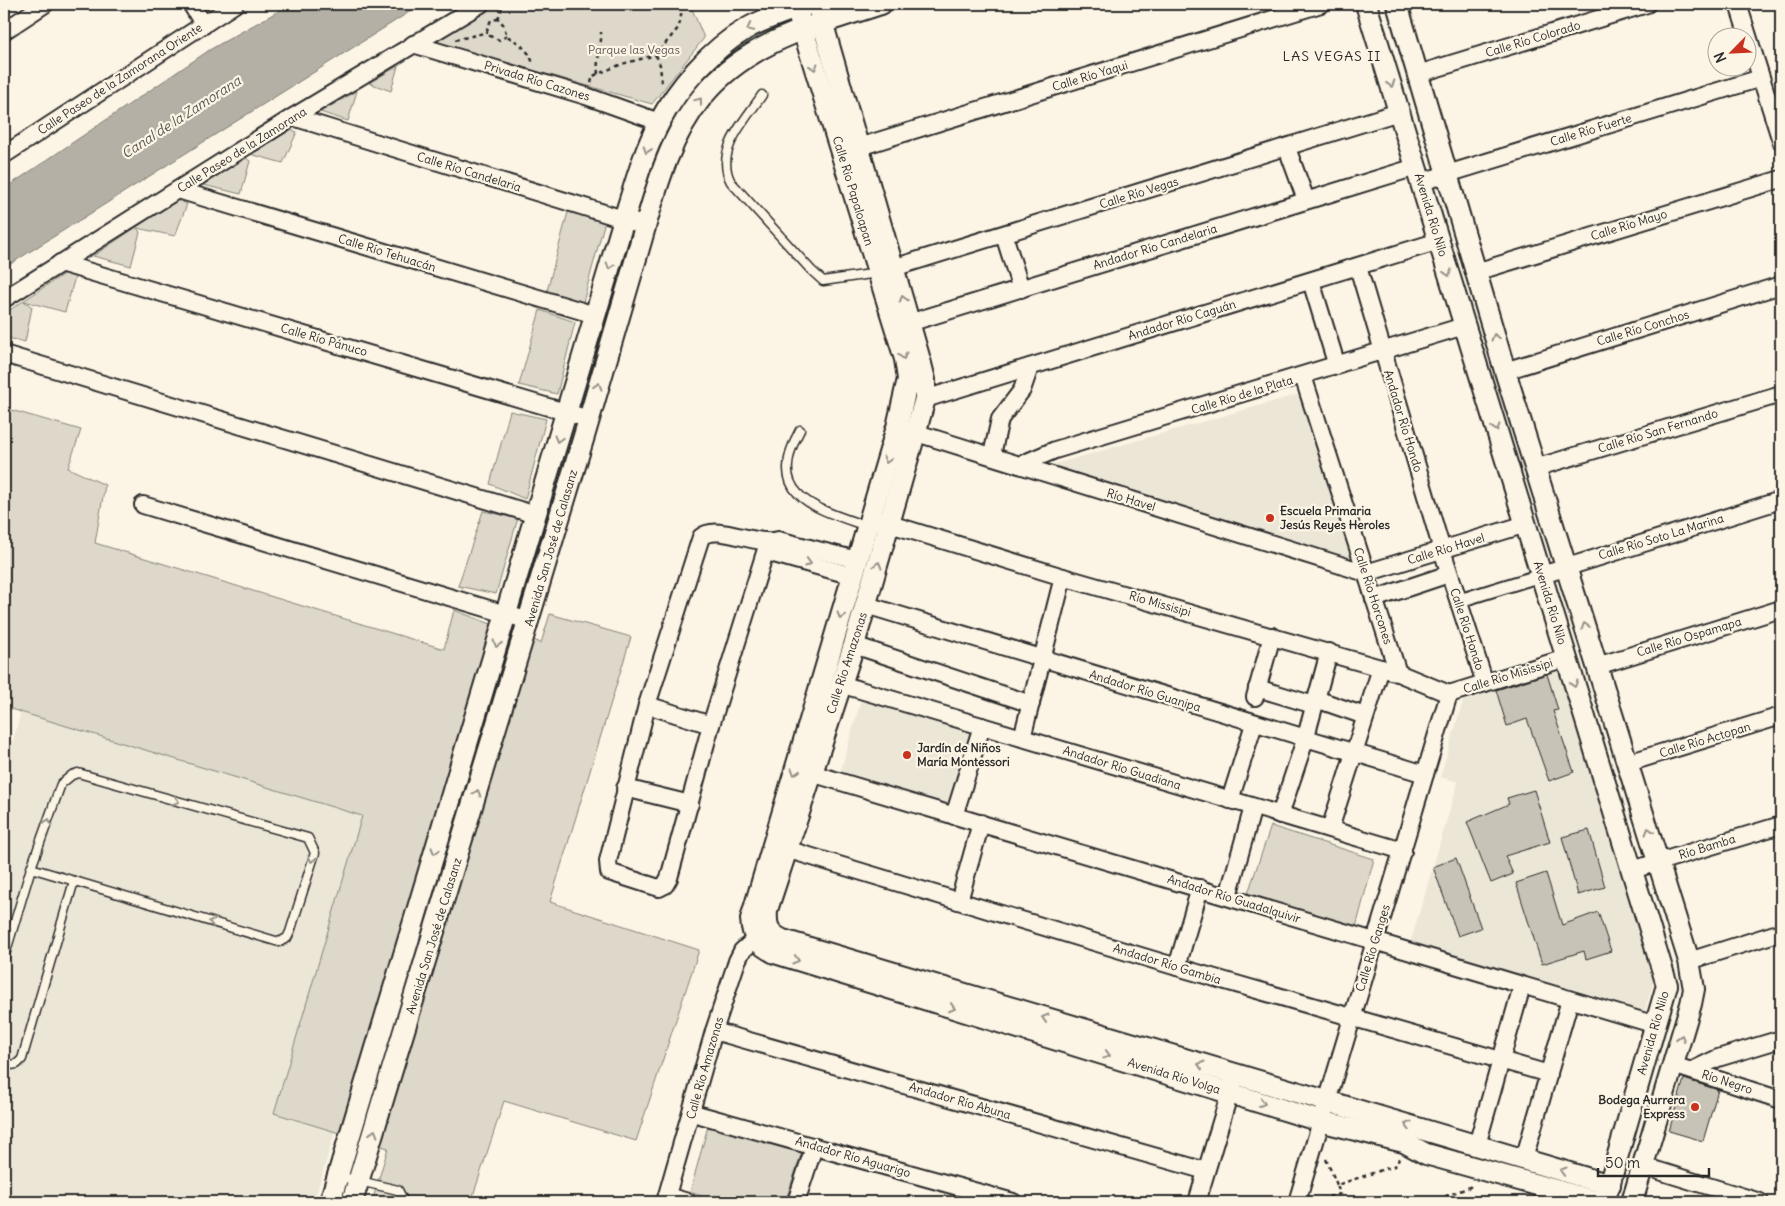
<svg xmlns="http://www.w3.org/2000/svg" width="1785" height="1206" viewBox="0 0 1785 1206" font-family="Delius,sans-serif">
	<rect width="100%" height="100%" fill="#fcf5e5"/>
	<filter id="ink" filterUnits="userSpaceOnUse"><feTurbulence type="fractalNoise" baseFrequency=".02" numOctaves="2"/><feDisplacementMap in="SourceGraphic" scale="10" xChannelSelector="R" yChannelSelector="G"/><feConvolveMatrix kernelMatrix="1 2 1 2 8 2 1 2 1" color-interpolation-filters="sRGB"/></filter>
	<g filter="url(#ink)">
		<!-- built -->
		<g fill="#ece6d7">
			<path d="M1303 393 1357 568 1041 468Z"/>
			<path d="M1557 665 1654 980 1644 1014 1410 944 1458 782 1440 777 1465 695Z"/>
			<path d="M861 700 975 733 953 810 839 777Z"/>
			<path d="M21 712 363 816 274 1113 335 1131 314 1202H4V772Z"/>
		</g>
		<!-- green -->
		<g fill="#ded8ca" stroke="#84827a">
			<path d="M494 4H690L704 38 652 104 433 42Z"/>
			<path d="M398 66 391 91 369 83Z"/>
			<path d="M357 91 348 121 320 112Z"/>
			<path d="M289 129 297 132 283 163 250 154Z"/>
			<path d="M245 157 250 161 241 194 203 185Z"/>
			<path d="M177 200 187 204 175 236 137 228 140 232 131 266 93 256Z"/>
			<path d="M568 212 605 221 583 302 547 291Z"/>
			<path d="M65 273 75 277 65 312 24 301 32 307 25 342 4 337V314Z"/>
			<path d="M540 310 575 322 557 394 519 385Z"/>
			<path d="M4 408 81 430 68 468 105 485 95 543 444 649 454 610 541 643 550 614 631 637 550 902 699 950 636 1141 504 1101 471 1202H372L388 1148 274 1113 362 816 4 707Z"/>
			<path d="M510 411 546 419 525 499 490 484Z"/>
			<path d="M483 511 518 518 496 594 458 586Z"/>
			<path d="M1271 826 1374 859 1355 931 1247 896Z"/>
			<path d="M708 1126 802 1152 785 1202H719L690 1192Z"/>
		</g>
		<!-- water -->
		<path fill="#b4b0a5" stroke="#7d7b74" d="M291 4H422L4 268V189L211 49Z"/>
		<!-- building -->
		<g fill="#c8c3b7" stroke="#2b2b2b">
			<path d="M1547 674 1558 710 1553 711 1574 772 1549 781 1527 719 1507 726 1496 690Z"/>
			<path d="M1534 790 1550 842 1505 856 1513 874 1491 883 1467 822 1509 804 1507 798Z"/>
			<path d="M1589 830 1605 887 1578 895 1562 837Z"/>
			<path d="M1456 858 1481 928 1458 936 1433 867Z"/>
			<path d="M1546 873 1562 925 1598 912 1611 951 1586 959 1584 951 1542 964 1516 883Z"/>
			<path d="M1684 1079 1718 1090 1703 1141 1669 1131Z"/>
		</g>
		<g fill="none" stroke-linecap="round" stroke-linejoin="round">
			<!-- service casing -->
			<g stroke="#2b2b2b" stroke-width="11">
				<g id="service">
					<path d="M762 95C745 121 714 151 731 182L811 270 823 281 878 273"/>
					<path d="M800 430C764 495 814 508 866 526"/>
					<path d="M4 958 31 868 61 784 72 775 78 773 308 838 315 853 290 932 287 938 279 942 31 868"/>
					<path d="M4 1066 17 1064 22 1059 74 881"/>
					<path d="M338 1176 398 1190 404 1202"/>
				</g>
			</g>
			<!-- pedestrian casing -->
			<g stroke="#2b2b2b" stroke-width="16">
				<path id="pedestrian" d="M1458 601 1542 575"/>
			</g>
			<!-- minor casing -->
			<g stroke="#2b2b2b" stroke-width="20">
				<g id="minor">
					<path d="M191 4 204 25"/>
					<path d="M1738 4 1781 141"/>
					<path d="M4 31 45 4"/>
					<path d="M413 44 586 96 659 122"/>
					<path d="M1418 74 1647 4"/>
					<path d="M293 117 646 226"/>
					<path d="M859 147 1321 4"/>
					<path d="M1287 148 1306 200"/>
					<path d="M4 155 235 4"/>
					<path d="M1421 182 1761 78"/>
					<path d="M178 190 595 315"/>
					<path d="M1004 235 1021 289"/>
					<path d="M60 263 589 419"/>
					<path d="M1358 267 1442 550 1485 683"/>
					<path d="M883 271 1399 112"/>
					<path d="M1476 272 1781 179"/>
					<path d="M1311 281 1337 366"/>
					<path d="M4 299 293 117 481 4"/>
					<path d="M899 326 1416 167"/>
					<path d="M4 354 536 515"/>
					<path d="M1505 371 1781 285"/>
					<path d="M1303 376 1398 673"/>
					<path d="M925 399 1439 241"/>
					<path d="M904 429 1366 573 1526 524"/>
					<path d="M992 455 1000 419 1022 390 1030 367"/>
					<path d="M1020 465 1055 450 1464 326"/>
					<path d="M1535 468 1781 394"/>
					<path d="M143 505 529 621"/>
					<path d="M877 520 1063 577 1398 673 1449 694"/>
					<path d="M768 543 711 725 669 878 665 885 659 888 609 872 608 861 647 705 701 537C718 523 756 547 778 540L857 560"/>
					<path d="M768 543 774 554 853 576"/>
					<path d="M1542 575 1781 500"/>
					<path d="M1374 599 1449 574"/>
					<path d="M866 605 1425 774"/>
					<path d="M854 645 1031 704"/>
					<path d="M1597 666 1781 609"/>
					<path d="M840 684 1403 851"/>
					<path d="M1257 688 1314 705"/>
					<path d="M1449 694 1566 658"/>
					<path d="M1255 697 1272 636"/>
					<path d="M1316 699 1365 716"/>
					<path d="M647 705 711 725"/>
					<path d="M1022 738 1063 577"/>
					<path d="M1628 763 1781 716"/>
					<path d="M811 773 1656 1025"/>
					<path d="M625 788 690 804"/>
					<path d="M1230 800 1254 724"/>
					<path d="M1280 815 1305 740 1329 652"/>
					<path d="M954 816 982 726"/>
					<path d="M1330 829 1381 668"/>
					<path d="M786 849 1177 967 1549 1074"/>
					<path d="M1632 870 1781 825"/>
					<path d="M1228 896 1253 807"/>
					<path d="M959 901 981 823"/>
					<path d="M1689 961 1781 932"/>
					<path d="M1177 967 1200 888"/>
					<path d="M714 1031 1206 1171"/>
					<path d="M1673 1065 1781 1100"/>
					<path d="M1693 1070 1718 1058 1781 1039"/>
					<path d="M693 1113 1013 1202"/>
					<path d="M1477 1145 1522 986"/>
					<path d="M1524 1159 1570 1000"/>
					<path d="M1643 1166 1760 1202"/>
					<path d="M667 1196 688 1202"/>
					<path d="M665 1202 714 1031 737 961 742 951 764 931"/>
					<path d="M796 1202 814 1147"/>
					<path d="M1197 1202 1233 1082"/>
					<path d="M1297 1202 1449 694"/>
				</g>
			</g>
			<!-- tertiary casing -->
			<g stroke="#2b2b2b" stroke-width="24">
				<g id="tertiary">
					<path d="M795 4 905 359 908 379 897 427 751 919C752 938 759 945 775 953L1320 1121 1404 1142 1426 1154 1598 1202"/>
					<path d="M817 4 920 360 925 380V399L854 645 767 910C766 926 768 933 783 940L1610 1185"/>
					<path d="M1366 4 1667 985 1606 1196"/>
					<path d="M1397 4 1505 371 1689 961 1694 989 1691 1004 1632 1202"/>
					<path d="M330 1202 624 219C634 188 643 153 659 123 678 87 710 50 746 29 765 18 788 11 809 4"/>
					<path d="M352 1202C430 946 509 690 585 433 602 373 620 314 637 255 653 201 666 141 702 97 747 41 816 25 881 4"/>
				</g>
			</g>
			<!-- path -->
			<g stroke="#2b2b2b" stroke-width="2.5" stroke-dasharray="4 4" stroke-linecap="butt">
				<path d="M498 19 503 4"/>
				<path d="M507 36 499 40 490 36 487 29 491 20 498 19 503 24 507 36 520 44 529 54 534 65"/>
				<path d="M455 40 488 32"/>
				<path d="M656 55 660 65 662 85"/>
				<path d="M598 74C596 59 602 47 601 32"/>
				<path d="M591 83 593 76 622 64 656 55 679 27 683 4"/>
				<path d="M1326 1159 1337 1185"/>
				<path d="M1447 1195 1449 1202"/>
				<path d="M1313 1201 1340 1194 1337 1185 1397 1165 1399 1158"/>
				<path d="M1430 1202 1470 1187 1472 1183"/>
			</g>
			<!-- service -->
			<use href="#service" stroke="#fcf5e5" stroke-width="8"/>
			<!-- pedestrian -->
			<use href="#pedestrian" stroke="#fcf5e5" stroke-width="12"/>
			<!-- minor -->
			<use href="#minor" stroke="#fcf5e5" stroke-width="16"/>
			<!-- tertiary -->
			<use href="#tertiary" stroke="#fcf5e5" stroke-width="20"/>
		</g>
		<!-- one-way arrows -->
		<defs><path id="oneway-chevron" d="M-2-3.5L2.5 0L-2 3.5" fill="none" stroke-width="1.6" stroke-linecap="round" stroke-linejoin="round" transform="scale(1.25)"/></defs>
		<g stroke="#949088">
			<use href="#oneway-chevron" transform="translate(750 28) rotate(153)"/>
			<use href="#oneway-chevron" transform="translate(814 67) rotate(73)"/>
			<use href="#oneway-chevron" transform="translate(1391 84) rotate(73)"/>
			<use href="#oneway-chevron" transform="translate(699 101) rotate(-53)"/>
			<use href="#oneway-chevron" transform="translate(647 150) rotate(109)"/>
			<use href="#oneway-chevron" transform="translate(610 266) rotate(107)"/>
			<use href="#oneway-chevron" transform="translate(1448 273) rotate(73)"/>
			<use href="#oneway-chevron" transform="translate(903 299) rotate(-106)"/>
			<use href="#oneway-chevron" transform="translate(1495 337) rotate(-106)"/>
			<use href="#oneway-chevron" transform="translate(903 356) rotate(75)"/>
			<use href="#oneway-chevron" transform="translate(598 386) rotate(-73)"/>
			<use href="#oneway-chevron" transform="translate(1496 428) rotate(73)"/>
			<use href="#oneway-chevron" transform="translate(558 439) rotate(106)"/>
			<use href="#oneway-chevron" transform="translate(887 460) rotate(106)"/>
			<use href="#oneway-chevron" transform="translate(808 563) rotate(16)"/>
			<use href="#oneway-chevron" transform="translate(878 565) rotate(-74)"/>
			<use href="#oneway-chevron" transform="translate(841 616) rotate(106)"/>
			<use href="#oneway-chevron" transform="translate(1585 626) rotate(-108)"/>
			<use href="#oneway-chevron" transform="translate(497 644) rotate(107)"/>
			<use href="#oneway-chevron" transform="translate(1574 684) rotate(73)"/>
			<use href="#oneway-chevron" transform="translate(795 772) rotate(107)"/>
			<use href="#oneway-chevron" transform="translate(477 793) rotate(-73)"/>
			<use href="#oneway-chevron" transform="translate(176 801) rotate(16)"/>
			<use href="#oneway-chevron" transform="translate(48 822) rotate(-70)"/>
			<use href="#oneway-chevron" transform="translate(1649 831) rotate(-107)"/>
			<use href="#oneway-chevron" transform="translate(435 851) rotate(107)"/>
			<use href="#oneway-chevron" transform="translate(312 859) rotate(102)"/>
			<use href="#oneway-chevron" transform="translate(212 922) rotate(-163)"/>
			<use href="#oneway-chevron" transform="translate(796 960) rotate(17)"/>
			<use href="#oneway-chevron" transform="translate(952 1008) rotate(17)"/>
			<use href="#oneway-chevron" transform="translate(1045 1018) rotate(-163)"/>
			<use href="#oneway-chevron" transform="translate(1681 1038) rotate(-73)"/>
			<use href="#oneway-chevron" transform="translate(1107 1055) rotate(17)"/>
			<use href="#oneway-chevron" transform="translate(1201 1065) rotate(-163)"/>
			<use href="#oneway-chevron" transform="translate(1262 1103) rotate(17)"/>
			<use href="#oneway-chevron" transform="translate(1408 1125) rotate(-164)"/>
			<use href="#oneway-chevron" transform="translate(374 1133) rotate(-73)"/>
			<use href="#oneway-chevron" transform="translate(1563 1171) rotate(-164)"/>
		</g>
	</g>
	<!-- markers -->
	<g fill="#c8321e" stroke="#fcf5e5" stroke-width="2">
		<circle cx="1270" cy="518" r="5"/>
		<circle cx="907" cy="755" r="5"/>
		<circle cx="1695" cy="1107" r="5"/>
	</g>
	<g text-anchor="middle" stroke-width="4.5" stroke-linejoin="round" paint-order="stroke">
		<!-- street labels -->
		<g font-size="12" fill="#2b2b2b" stroke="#fcf5e5">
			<text transform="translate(1533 39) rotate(-17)" y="4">Calle Río Colorado</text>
			<text transform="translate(1090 76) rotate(-17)" y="4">Calle Río Yaqui</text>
			<text transform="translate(120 79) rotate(-33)" y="4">Calle Paseo de la Zamorana Oriente</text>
			<text transform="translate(537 81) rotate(17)" y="4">Privada Río Cazones</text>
			<text transform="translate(1591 130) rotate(-17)" y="4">Calle Río Fuerte</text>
			<text transform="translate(242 150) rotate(-32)" y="4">Calle Paseo de la Zamorana</text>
			<text transform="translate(469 172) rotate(17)" y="4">Calle Río Candelaria</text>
			<text transform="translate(853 191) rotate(73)" y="4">Calle Río Papaloapan</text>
			<text transform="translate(1139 193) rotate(-17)" y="4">Calle Río Vegas</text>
			<text transform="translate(1431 215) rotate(73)" y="4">Avenida Río Nilo</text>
			<text transform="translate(1629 225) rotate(-17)" y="4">Calle Río Mayo</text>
			<text transform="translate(1155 247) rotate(-17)" y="4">Andador Río Candelaria</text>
			<text transform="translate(387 253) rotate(17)" y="4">Calle Río Tehuacán</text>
			<text transform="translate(1182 320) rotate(-17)" y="4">Andador Río Caguán</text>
			<text transform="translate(1643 328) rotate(-17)" y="4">Calle Río Conchos</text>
			<text transform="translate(324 340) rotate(16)" y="4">Calle Río Pánuco</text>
			<text transform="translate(1242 395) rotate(-17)" y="4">Calle Río de la Plata</text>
			<text transform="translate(1403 421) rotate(73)" y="4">Andador Río Hondo</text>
			<text transform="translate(1658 431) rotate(-17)" y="4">Calle Río San Fernando</text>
			<text transform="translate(1131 500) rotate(17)" y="4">Río Havel</text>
			<text transform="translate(1661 537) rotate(-17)" y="4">Calle Río Soto La Marina</text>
			<text transform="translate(551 548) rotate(-74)" y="4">Avenida San José de Calasanz</text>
			<text transform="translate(1446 549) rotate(-17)" y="4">Calle Río Havel</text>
			<text transform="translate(1373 596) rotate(72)" y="4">Calle Río Horcones</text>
			<text transform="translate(1550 603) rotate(73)" y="4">Avenida Río Nilo</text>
			<text transform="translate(1160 604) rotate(16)" y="4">Río Missisipi</text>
			<text transform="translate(1467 629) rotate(72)" y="4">Calle Río Hondo</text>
			<text transform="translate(1689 637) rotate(-17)" y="4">Calle Río Ospamapa</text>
			<text transform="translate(847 663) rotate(-72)" y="4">Calle Río Amazonas</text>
			<text transform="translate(1508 676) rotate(-17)" y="4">Calle Río Misissipi</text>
			<text transform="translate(1145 691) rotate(17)" y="4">Andador Río Guanipa</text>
			<text transform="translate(1705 740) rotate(-17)" y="4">Calle Río Actopan</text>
			<text transform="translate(1122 768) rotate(17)" y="4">Andador Río Guadiana</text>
			<text transform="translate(1707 847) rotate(-17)" y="4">Río Bamba</text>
			<text transform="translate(1234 899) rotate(17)" y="4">Andador Río Guadalquivir</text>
			<text transform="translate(434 936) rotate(-73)" y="4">Avenida San José de Calasanz</text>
			<text transform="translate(1373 948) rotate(-73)" y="4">Calle Río Ganges</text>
			<text transform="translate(1167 964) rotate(17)" y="4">Andador Río Gambia</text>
			<text transform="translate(1653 1033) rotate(-74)" y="4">Avenida Río Nilo</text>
			<text transform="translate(705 1068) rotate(-74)" y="4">Calle Río Amazonas</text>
			<text transform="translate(1174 1076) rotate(17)" y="4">Avenida Río Volga</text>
			<text transform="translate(1727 1082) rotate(18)" y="4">Río Negro</text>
			<text transform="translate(960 1101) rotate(16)" y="4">Andador Río Abuna</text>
			<text transform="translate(853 1157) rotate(16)" y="4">Andador Río Aguarigo</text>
		</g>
		<!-- park labels -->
		<g font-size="12" fill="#585653" stroke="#fcf5e5">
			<text x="634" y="54">Parque las Vegas</text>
		</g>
		<!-- poi labels -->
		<g font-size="12" font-weight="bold" fill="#2b2b2b" stroke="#fcf5e5" text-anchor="start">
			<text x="1280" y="515">Escuela Primaria<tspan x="1280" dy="14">Jesús Reyes Heroles</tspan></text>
			<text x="917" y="752">Jardín de Niños<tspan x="917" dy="14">María Montessori</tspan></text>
			<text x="1685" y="1104" text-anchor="end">Bodega Aurrera<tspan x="1685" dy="14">Express</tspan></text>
		</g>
		<!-- neighbourhood labels -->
		<g font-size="14" letter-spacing="1" fill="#2b2b2b" stroke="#fcf5e5">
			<text x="1332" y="61">LAS VEGAS II</text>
		</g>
		<!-- water labels -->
		<g font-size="14" font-style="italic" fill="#545350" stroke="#fcf5e5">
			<text transform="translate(181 117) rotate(-33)" y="5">Canal de la Zamorana</text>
		</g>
	</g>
	<!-- margin -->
	<rect width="1785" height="1206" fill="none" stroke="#fcf5e5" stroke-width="20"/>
	<rect x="10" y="10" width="1765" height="1186" fill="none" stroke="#2b2b2b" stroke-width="2" filter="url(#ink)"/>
	<!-- north arrow -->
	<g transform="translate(1732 52) rotate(246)"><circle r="24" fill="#fcf5e5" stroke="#a8a49b"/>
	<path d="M0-4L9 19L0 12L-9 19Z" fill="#c8321e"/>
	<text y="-8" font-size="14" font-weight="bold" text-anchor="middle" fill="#2b2b2b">N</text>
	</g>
	<!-- scale -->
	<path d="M1598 1168v8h111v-8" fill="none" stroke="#2b2b2b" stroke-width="2.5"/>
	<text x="1605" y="1168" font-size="15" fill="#2b2b2b" stroke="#fcf5e5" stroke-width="4" paint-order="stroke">50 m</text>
</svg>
